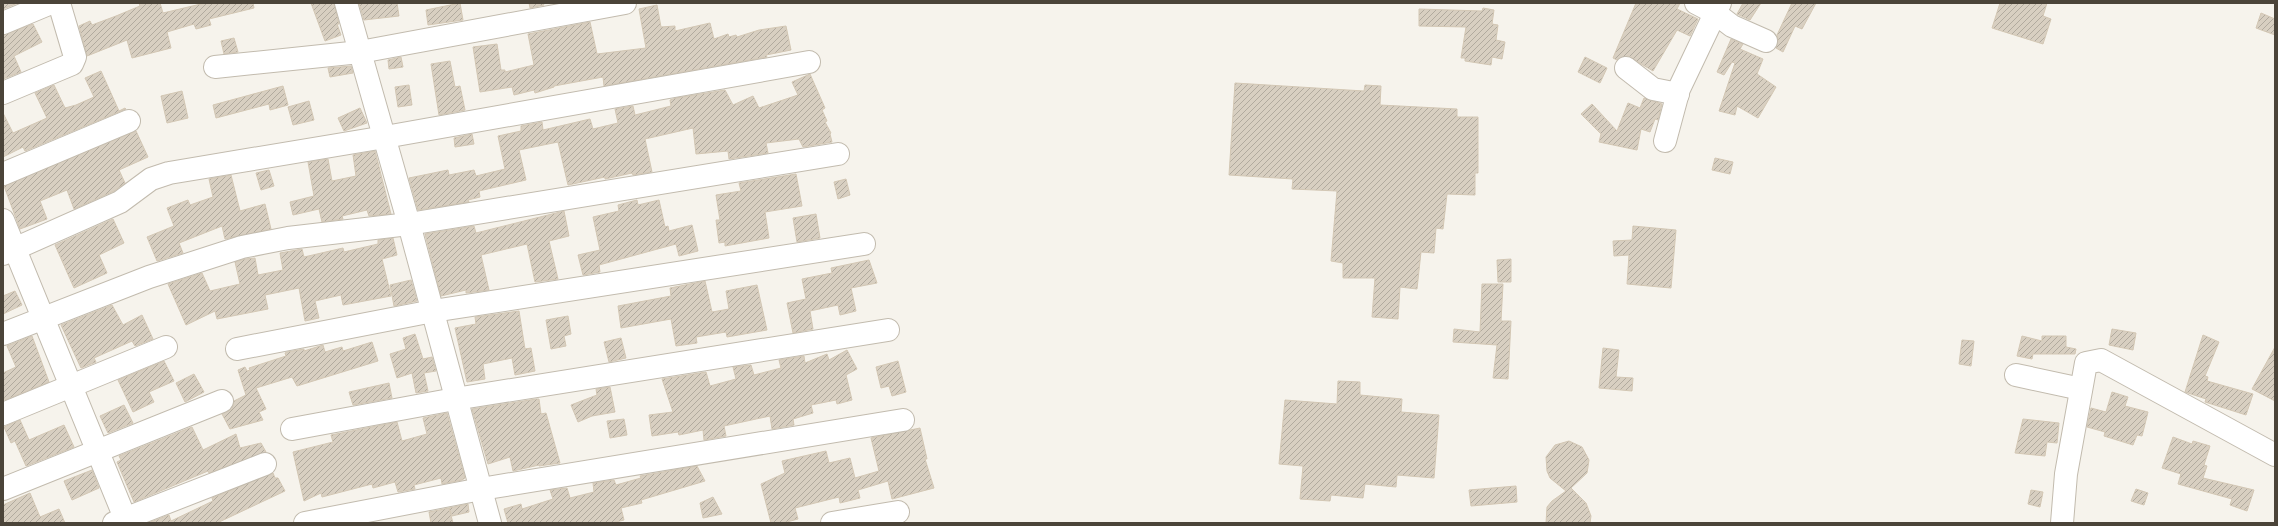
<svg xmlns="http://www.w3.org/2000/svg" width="2278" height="526" viewBox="0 0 2278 526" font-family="'Fira Sans',sans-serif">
	<defs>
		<pattern id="building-hatch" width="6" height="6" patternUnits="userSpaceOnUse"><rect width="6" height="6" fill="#d8cfc1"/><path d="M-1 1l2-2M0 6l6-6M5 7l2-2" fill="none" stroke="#b1aa9e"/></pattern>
	</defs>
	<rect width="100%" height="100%" fill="#f6f3ec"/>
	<!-- building -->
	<g fill="url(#building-hatch)" stroke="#d3c7b4">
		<path d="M3 3H18L3 9Z"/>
		<path d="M139 3H160L163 13 205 3H253L254 8 209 19 211 25 196 29 194 24 167 32 171 48 132 58 127 40 87 56 79 26 90 21 92 25 116 16 140 6Z"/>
		<path d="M311 3H334L339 24H337L341 35 325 41Z"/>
		<path d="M359 3H397L399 16 364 20Z"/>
		<path d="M460 3 463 20 428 25 426 10Z"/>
		<path d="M529 3H543L544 5 530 8Z"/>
		<path d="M1636 3H1680L1677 9 1698 19 1690 36 1677 30 1653 71 1628 56 1617 60 1613 58Z"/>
		<path d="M1743 3H1761L1750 20 1737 14Z"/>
		<path d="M1792 3H1816L1802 29 1795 26 1783 52 1776 48 1778 40 1777 35Z"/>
		<path d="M2000 3H2047L2043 16 2051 19 2043 44 1992 28Z"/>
		<path d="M657 5 661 27 675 26V31L710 23 714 39 728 34 729 37 736 35 737 37 759 30 786 26 791 50 766 55 767 57 604 86 603 77 554 86V87L535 93 534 90 514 95 512 87 480 92 473 47 497 44 501 70H505V72L534 65 528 34 590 22 597 54 646 48 639 9Z"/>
		<path d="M1483 8 1494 10 1492 24 1498 25 1496 40 1505 42 1502 59 1492 57 1491 65 1465 61V58H1461L1466 27 1419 26V9L1482 11Z"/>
		<path d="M2261 13 2275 19V35L2256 28Z"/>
		<path d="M33 24 42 42 14 56 21 72 3 79V35Z"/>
		<path d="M234 38 238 52 224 54 221 41Z"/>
		<path d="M1731 39 1743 44 1740 49 1763 59 1757 74 1776 87 1758 118 1737 106 1735 115 1719 111 1735 63 1732 62 1724 75 1717 72Z"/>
		<path d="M401 57 403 67 389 69 388 60Z"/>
		<path d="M1585 57 1607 68 1600 83 1578 72Z"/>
		<path d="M450 61 455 87 460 86 465 110 439 115 431 64Z"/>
		<path d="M351 66 353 73 330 77 328 68Z"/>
		<path d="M101 71 119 111 125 108 126 109 25 151 23 147 3 157V113L13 133 47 118 35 93 54 85 65 108 76 105 94 97 85 78Z"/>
		<path d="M810 74 825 108 822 110 827 121 825 122 831 133 830 134 832 142 803 147 799 139 766 143 768 153 729 159 728 151 696 154 693 128 645 139 652 172 633 175 632 173 605 179V177L568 185 558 142 519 150 526 180 479 191 480 197 468 200 469 202 418 210 409 178 448 170 449 175 474 170 476 176 505 169 498 136 521 131V126L542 122 543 130 590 119 593 129 618 123 615 109 633 106 635 115 671 106 670 100 676 98 725 90 733 105 753 96 759 108 798 95 792 82Z"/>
		<path d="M1235 83 1364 91 1365 85 1381 86 1380 105 1457 109V117H1478V173H1475V195L1447 194 1443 229 1436 228 1434 253 1421 252 1417 289 1400 287 1398 319 1372 317 1375 278H1343V263L1331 261 1337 191 1292 189 1293 179 1229 175Z"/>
		<path d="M409 85 412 105 398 107 395 87Z"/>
		<path d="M283 86 288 105 270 110 269 104 216 118 213 105Z"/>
		<path d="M182 91 188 118 167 123 161 96Z"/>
		<path d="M1644 98 1662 104 1658 120 1655 119 1650 132 1641 129 1637 150 1599 142 1601 134 1581 114 1592 104 1617 131 1628 103 1640 108Z"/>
		<path d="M309 101 314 120 293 125 288 107Z"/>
		<path d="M360 108 367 123 344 131 338 118Z"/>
		<path d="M136 131 148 157 119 170 125 183 114 191 74 209 67 190 40 201 47 219 20 229 4 186Z"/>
		<path d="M472 134 474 144 455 147 454 138Z"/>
		<path d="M375 151 391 214 369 216 367 210 342 216 343 219 322 222 319 209 293 215 290 202 314 196 308 162 328 159 332 181 356 176 353 155Z"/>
		<path d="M1715 158 1733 162 1730 174 1712 170Z"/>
		<path d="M269 170 274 186 261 190 256 173Z"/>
		<path d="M796 174 802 206 765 212 769 238 725 246V242L719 243 716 220H720L716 195 741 191 739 183Z"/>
		<path d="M231 175 240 211 265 204 271 229 225 239 222 226 179 243 183 253 157 261 147 237 174 226 167 208 188 200 190 205 213 197 209 179Z"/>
		<path d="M846 179 850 195 838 199 834 182Z"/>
		<path d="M637 200 638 205 659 200 665 227 668 226 669 231 692 225 698 251 679 256 676 244 599 265 600 272 583 275 578 255 600 250 593 217 619 211 618 205Z"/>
		<path d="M564 211 569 236 549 241 558 279 535 282 527 244 481 255 489 290 466 293V290L441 296 425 234 474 226 476 233Z"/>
		<path d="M816 214 820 238 797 242 793 218Z"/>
		<path d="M113 219 124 243 99 255 107 273 74 288 55 245Z"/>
		<path d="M1633 226 1676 230 1671 288 1627 284 1629 255 1614 256 1613 241 1632 240Z"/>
		<path d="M393 238 397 255 382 259 391 296 343 305 341 295 315 301 319 318 305 321 299 288 265 295 268 309 217 319 215 311 186 325 168 284 202 273 210 291 240 284 235 262 245 259 255 258 258 275 283 270 280 253 302 249 304 257 343 248 344 252 378 244V240Z"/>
		<path d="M1511 259V282H1498L1497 260Z"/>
		<path d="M869 260 877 283 851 288 856 311 840 315 838 305 810 311 813 329 793 333 787 303 806 299 802 279 832 273 831 268Z"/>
		<path d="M411 280 417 301 394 306 390 285Z"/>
		<path d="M705 281 712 312 729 309 726 291 757 285 767 330 727 337 726 332 696 337 697 343 676 346 671 319 621 328 618 306 671 296 670 288Z"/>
		<path d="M1482 284H1503L1501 321H1511L1508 379 1493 378 1497 345 1453 342 1454 329 1480 332Z"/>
		<path d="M15 291 22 305 3 314V296Z"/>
		<path d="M112 305 123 325 142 315 153 339 135 346 132 341 94 358 96 362 81 368 61 325Z"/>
		<path d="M519 311 525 349 531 348 535 371 515 375 512 358 483 364 485 379 467 382 455 328 476 324 475 317Z"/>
		<path d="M568 316 571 334 564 336 566 346 551 349 546 320Z"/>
		<path d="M2112 329 2136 333 2133 350 2109 345Z"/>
		<path d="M415 334 423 359 432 357 436 371 424 373 428 391 416 393 412 373 397 378 390 354 406 349 403 338Z"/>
		<path d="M2203 335 2219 342 2205 376 2208 377 2207 381 2253 394 2246 415 2205 402 2206 399 2185 392Z"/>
		<path d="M32 336 49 382 5 400 3 395V373L16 367 7 346Z"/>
		<path d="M2022 336 2042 341V336H2066V347L2076 349 2075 354H2033L2032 359 2017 356Z"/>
		<path d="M621 338 626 358 609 362 604 342Z"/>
		<path d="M1962 340 1974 341 1971 366 1959 364Z"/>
		<path d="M372 342 378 361 297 386 292 377 256 388 266 409 259 412 263 420 230 429 222 414 232 409 234 401 246 395 238 370 245 367 247 371 250 370 249 368 286 356 285 353 287 352 304 349V351L323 345 325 352 342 347 343 351Z"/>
		<path d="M2275 347V401L2252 389Z"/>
		<path d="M1603 348 1619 350 1616 377 1633 378 1632 391 1599 388Z"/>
		<path d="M847 350 857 369 846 375 852 400 837 404 836 400 811 405 813 413 793 419 794 425 772 429 770 416 724 426 726 436 704 440 703 430 679 435 678 432 652 436 649 415 673 412 662 379 706 372 710 386 736 379 733 367 751 365 754 375 781 368 779 360 804 356 805 363 827 354 829 360Z"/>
		<path d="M164 361 174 381 149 392 154 402 133 412 118 380Z"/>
		<path d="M898 361 906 392 892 396 889 386 881 388 876 367Z"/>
		<path d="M194 374 204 392 185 402 176 383Z"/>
		<path d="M1338 381 1360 382V395L1402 399 1401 412 1439 415 1434 478 1397 475 1396 487 1365 484 1363 498 1331 495 1330 501 1300 499 1303 466 1279 464 1285 400 1337 404Z"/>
		<path d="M389 383 392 398 353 405 349 392Z"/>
		<path d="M610 387 615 412 592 416 578 422 571 405 597 395 596 389Z"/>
		<path d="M2112 392 2128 397 2125 406 2148 412 2142 436 2137 435 2133 445 2104 436 2105 432 2087 427 2091 408 2106 412Z"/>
		<path d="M536 399H539L541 414 546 413 560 463 539 466V465L513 471 510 457 488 464 472 409Z"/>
		<path d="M124 405 133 423 108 433 100 416Z"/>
		<path d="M447 413 465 478 462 480 442 484 441 478 414 485 415 489 398 492 395 482 373 488 372 484 322 497 321 493 304 501 293 452 333 442 331 435 397 422 402 441 427 434 423 418Z"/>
		<path d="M624 419 627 435 610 438 607 421Z"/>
		<path d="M2023 419 2059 423 2057 443 2047 442 2045 456 2015 453Z"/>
		<path d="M20 420 29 440 64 425 74 447 26 466 15 441 11 443 4 427Z"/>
		<path d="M192 427 203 450 236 434 240 448 261 443 266 452 209 473 208 471 134 502 117 462 121 460 119 456Z"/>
		<path d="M920 428 927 459H925L934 488 892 499 888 481 858 490 860 498 840 503 839 497 795 508 798 519 783 523H771L761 484 785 473 782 461 826 451 829 463 850 458 855 478 879 471 871 438Z"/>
		<path d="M2173 437 2192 444 2193 441 2210 446 2204 465 2207 466 2203 478 2254 490 2247 511 2230 505 2232 499 2178 484 2181 474 2162 468Z"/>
		<path d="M1569 441 1582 447 1589 460 1587 473 1571 488 1586 503 1591 516 1590 523H1546L1547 507 1552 501 1566 491 1550 478 1547 471 1546 457 1555 445Z"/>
		<path d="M697 466 705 481 641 500 642 503 621 508 624 520 612 523H508L504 509 521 504 522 509 553 499 550 490 567 488 570 498 594 492 593 483 614 480 616 485 641 478 640 476Z"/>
		<path d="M92 470 99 488 72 500 64 481Z"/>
		<path d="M273 473 275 478H278L285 491 217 523H148L169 515 171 521 213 501 212 498Z"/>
		<path d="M1516 486 1517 502 1471 506 1469 490Z"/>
		<path d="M2136 489 2148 493 2144 505 2131 501Z"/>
		<path d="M2031 490 2043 492 2040 507 2028 504Z"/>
		<path d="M30 493 40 517 59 509 65 523H3V505Z"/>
		<path d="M713 497 722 514 703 518 700 503Z"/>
		<path d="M468 504 469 512 452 516 449 508Z"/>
		<path d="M449 508 453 523H431L429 512Z"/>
	</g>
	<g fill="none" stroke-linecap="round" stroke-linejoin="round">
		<!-- minor casing -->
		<g stroke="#c2bbae" stroke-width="24">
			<g id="minor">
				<path d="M346 3 409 224 490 523"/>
				<path d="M1696 3 1715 13 1732 26 1766 41"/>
				<path d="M3 23 51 3"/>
				<path d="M215 67 360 52 625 3"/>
				<path d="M1626 68 1653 89 1678 94"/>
				<path d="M3 93 72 64 75 57 59 3"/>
				<path d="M1665 141 1679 89 1720 3"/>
				<path d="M3 174 129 121"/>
				<path d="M3 220 127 523"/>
				<path d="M3 254 120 202 151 179 169 173 385 137 809 62"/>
				<path d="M3 334 149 277 242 247 288 238 409 224 838 154"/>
				<path d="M237 349 433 311 864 244"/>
				<path d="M2016 375 2081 389"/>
				<path d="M3 414 166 347"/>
				<path d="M292 429 455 399 888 330"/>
				<path d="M3 489 222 401"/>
				<path d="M114 523 265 464"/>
				<path d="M305 523 481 489 903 420"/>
				<path d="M832 523 898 512"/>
				<path d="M2062 523 2066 474 2086 363 2101 360 2275 455"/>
			</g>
		</g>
		<!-- minor -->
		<use href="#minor" stroke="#fff" stroke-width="22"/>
	</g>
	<!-- border -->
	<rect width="2278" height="526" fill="none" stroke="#4b4439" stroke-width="8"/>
</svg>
